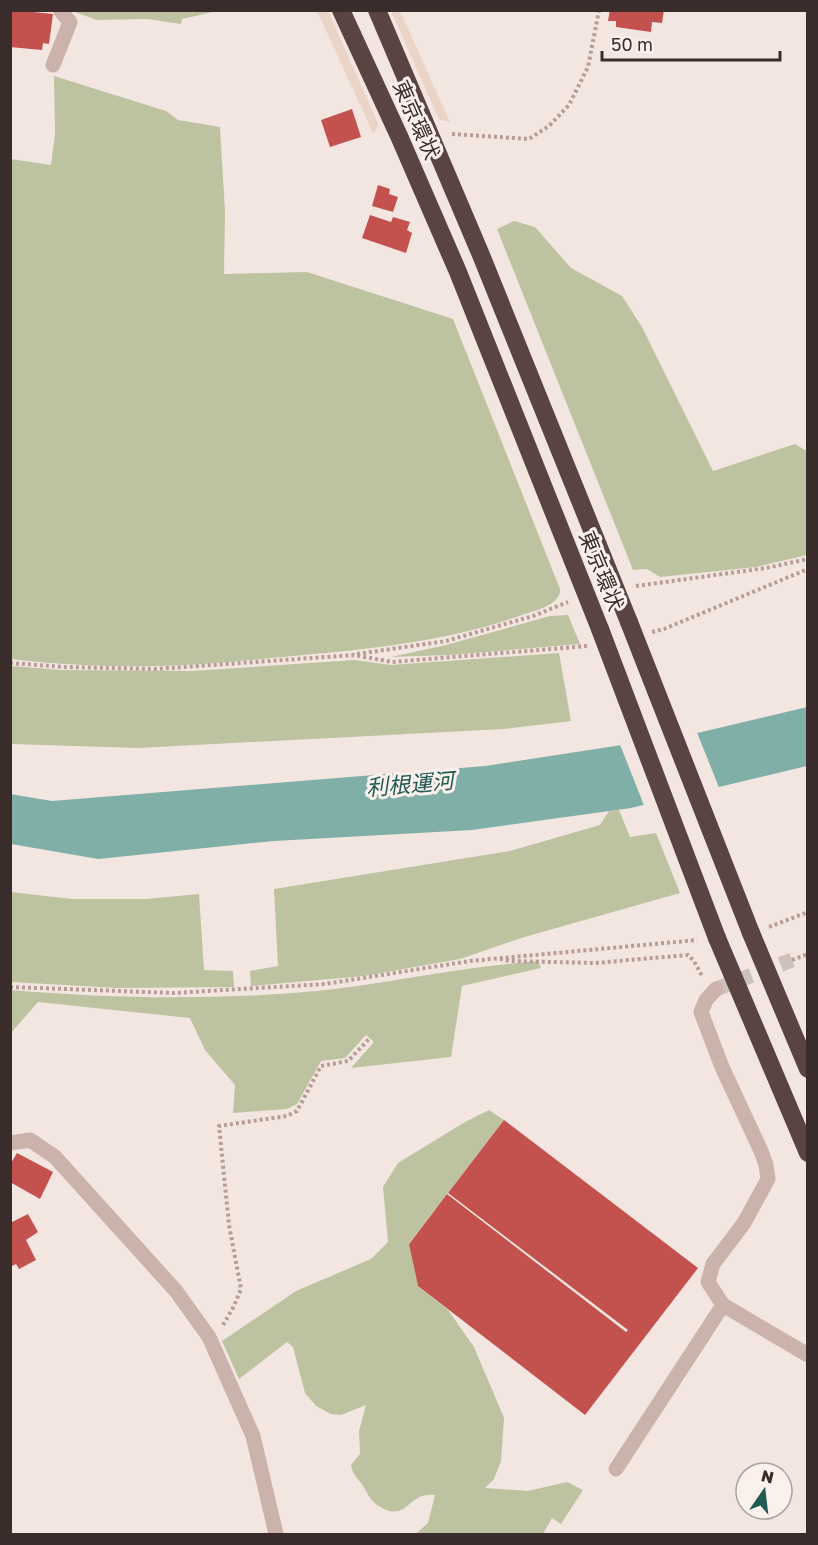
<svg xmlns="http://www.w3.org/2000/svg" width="818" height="1545" viewBox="0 0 818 1545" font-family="'Golos Text','Noto Sans JP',sans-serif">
	<rect width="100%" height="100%" fill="#f3e6e0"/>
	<!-- green -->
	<g fill="#bdc2a0">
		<path d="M72 11H217L182 19 181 24 147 19 97 20Z"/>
		<path d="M54 76 166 111 178 120 220 127 225 212 224 274 307 272 453 319 560 589C561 604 537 610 525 614 451 641 371 649 293 656 249 660 205 665 161 666 111 667 60 665 11 659L10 221 12 220 11 159 51 165 55 134Z"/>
		<path d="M514 221 535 227 571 268 622 296 642 327 713 471 795 444 805 450 807 449V555L756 567 660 577 647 569 633 570 497 229Z"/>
		<path d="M568 615 580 644 450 655 391 657 446 645 550 616Z"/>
		<path d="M559 653 571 721 504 729 138 748 11 744V666L62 670 192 671 354 660 391 665Z"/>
		<path d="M619 810 630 837 656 833 680 893 521 938 460 959 364 976 251 986 250 971 278 966 274 889 510 851 600 825 609 811Z"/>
		<path d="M11 892 72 899H146L199 894 204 970 233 971 234 987 118 988 11 982Z"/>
		<path d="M538 961 541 968 462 986 451 1057 351 1068 374 1042 366 1035 345 1058 321 1061 297 1104 287 1109 233 1113 235 1085 205 1050 190 1018 38 1002 11 1033V990C104 998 200 1000 293 993 354 989 414 976 474 968 495 965 517 963 538 961Z"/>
		<path d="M489 1110 504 1120 409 1243 418 1286 448 1310 474 1347 504 1418 501 1461 494 1479 485 1488 528 1491 567 1482 583 1490 561 1524 552 1518 543 1534H419L417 1533 428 1523 435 1495C407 1492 409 1520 384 1509 374 1504 370 1499 365 1489 360 1480 352 1475 351 1465L360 1454 359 1431 366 1405 341 1415 331 1414 316 1406 305 1393 293 1347 287 1342 239 1379 222 1341 296 1291 371 1259 388 1242 383 1187 398 1163 465 1122Z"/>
	</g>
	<!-- plaza -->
	<g fill="#ead4c8">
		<path d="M317 11H328L378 123V128L373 133Z"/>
		<path d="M391 11H400L450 122 440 120 438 117Z"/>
	</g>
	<!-- water -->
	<path fill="#7fafa7" d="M807 707V766L631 808 472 830 274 841 98 859 11 844 10 794 52 801 485 766 693 734Z"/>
	<!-- pier -->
	<path fill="#f3e6e0" d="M696 730 720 790 645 808 619 742Z"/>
	<!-- building -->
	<g fill="#c3524e">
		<path d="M13 10 53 14 49 44 43 43 42 50 10 47V17Z"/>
		<path d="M610 10H664L662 23 652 22 651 32 616 27V21H608Z"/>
		<path d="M352 109 361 137 330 147 321 120Z"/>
		<path d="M378 185 390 189 389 194 398 197 393 212 372 206Z"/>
		<path d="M370 215 391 222 393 217 410 222 407 230 412 233 406 253 362 238Z"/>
		<path d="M504 1120 698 1268 585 1415 418 1286 409 1244 447 1194 626 1332 628 1330 448 1193Z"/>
		<path d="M17 1153 53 1172 40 1199 10 1182V1165Z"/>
		<path d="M28 1214 38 1232 26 1240 36 1260 19 1269 16 1264 10 1267V1223Z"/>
	</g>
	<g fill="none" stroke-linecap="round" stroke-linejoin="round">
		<!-- minor-tunnel -->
		<path stroke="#cec1bc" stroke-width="15" stroke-dasharray="15 8" stroke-linecap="butt" d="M716 989 792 960"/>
		<!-- path -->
		<g stroke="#b79d96" stroke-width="4" stroke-dasharray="3 3" stroke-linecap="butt">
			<path d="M452 134 529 139 549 126 569 105 588 67 599 10"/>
			<path d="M636 586 766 568 808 559"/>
			<path d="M652 632 664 629 808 569"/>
			<path d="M357 654 446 641 533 616 568 602"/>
			<path d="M10 663 65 667 156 669 354 655 392 662 587 646"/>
			<path d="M769 927 808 912"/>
			<path d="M500 959 510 961 595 963 688 955 694 961 702 976"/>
			<path d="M792 960 808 954"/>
			<path d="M10 987 174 993 325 984 470 961 697 940"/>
			<path d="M223 1325 234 1306 241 1289 229 1225 219 1126 287 1116 297 1111 321 1066 348 1061 370 1038"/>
		</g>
		<!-- minor -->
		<g stroke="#cbb3ac" stroke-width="15">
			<path d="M53 65 70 22 60 10"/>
			<path d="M716 989 706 1000 701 1012 722 1067 761 1151 766 1165 768 1179 744 1223 713 1264 708 1282 723 1305 808 1355"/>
			<path d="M10 1143 30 1140 55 1157 176 1291 209 1337 253 1436 276 1534"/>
			<path d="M616 1469 723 1305"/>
		</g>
		<!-- highway -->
		<g stroke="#5a4442" stroke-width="18">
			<path d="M341 10 399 136 458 272 600 629"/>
			<path d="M377 10 481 255 629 622"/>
			<path d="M751 933 808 1069"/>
			<path d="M717 938 808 1153"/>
		</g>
		<!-- highway-bridge -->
		<g stroke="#5a4442" stroke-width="18">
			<path d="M629 622 751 933"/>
			<path d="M600 629 717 938"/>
		</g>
	</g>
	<g text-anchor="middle" stroke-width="6" stroke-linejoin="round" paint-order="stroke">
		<!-- street labels -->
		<g font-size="21" fill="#392c2b" stroke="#faf1ed">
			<text transform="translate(416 120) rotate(66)" y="7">東京環状</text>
			<text transform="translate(601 571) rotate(68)" y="7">東京環状</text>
		</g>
		<!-- water labels -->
		<g font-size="22" font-style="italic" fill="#215a52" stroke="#faf1ed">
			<text transform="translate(410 784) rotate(-5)" y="8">利根運河</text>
		</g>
	</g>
	<!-- border -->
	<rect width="818" height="1545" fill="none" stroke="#392c2b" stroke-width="24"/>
	<!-- north arrow -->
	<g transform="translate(764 1491) rotate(14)"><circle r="28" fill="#faf1ed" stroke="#ada29f" stroke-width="1.5"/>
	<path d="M0-4.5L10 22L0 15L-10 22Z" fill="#215a52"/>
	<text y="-9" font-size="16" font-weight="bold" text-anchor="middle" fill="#392c2b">N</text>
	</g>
	<!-- scale -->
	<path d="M602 51v9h178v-9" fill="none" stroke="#392c2b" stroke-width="3"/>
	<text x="611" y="51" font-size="18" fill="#392c2b" stroke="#faf1ed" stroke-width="4.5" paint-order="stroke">50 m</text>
</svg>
